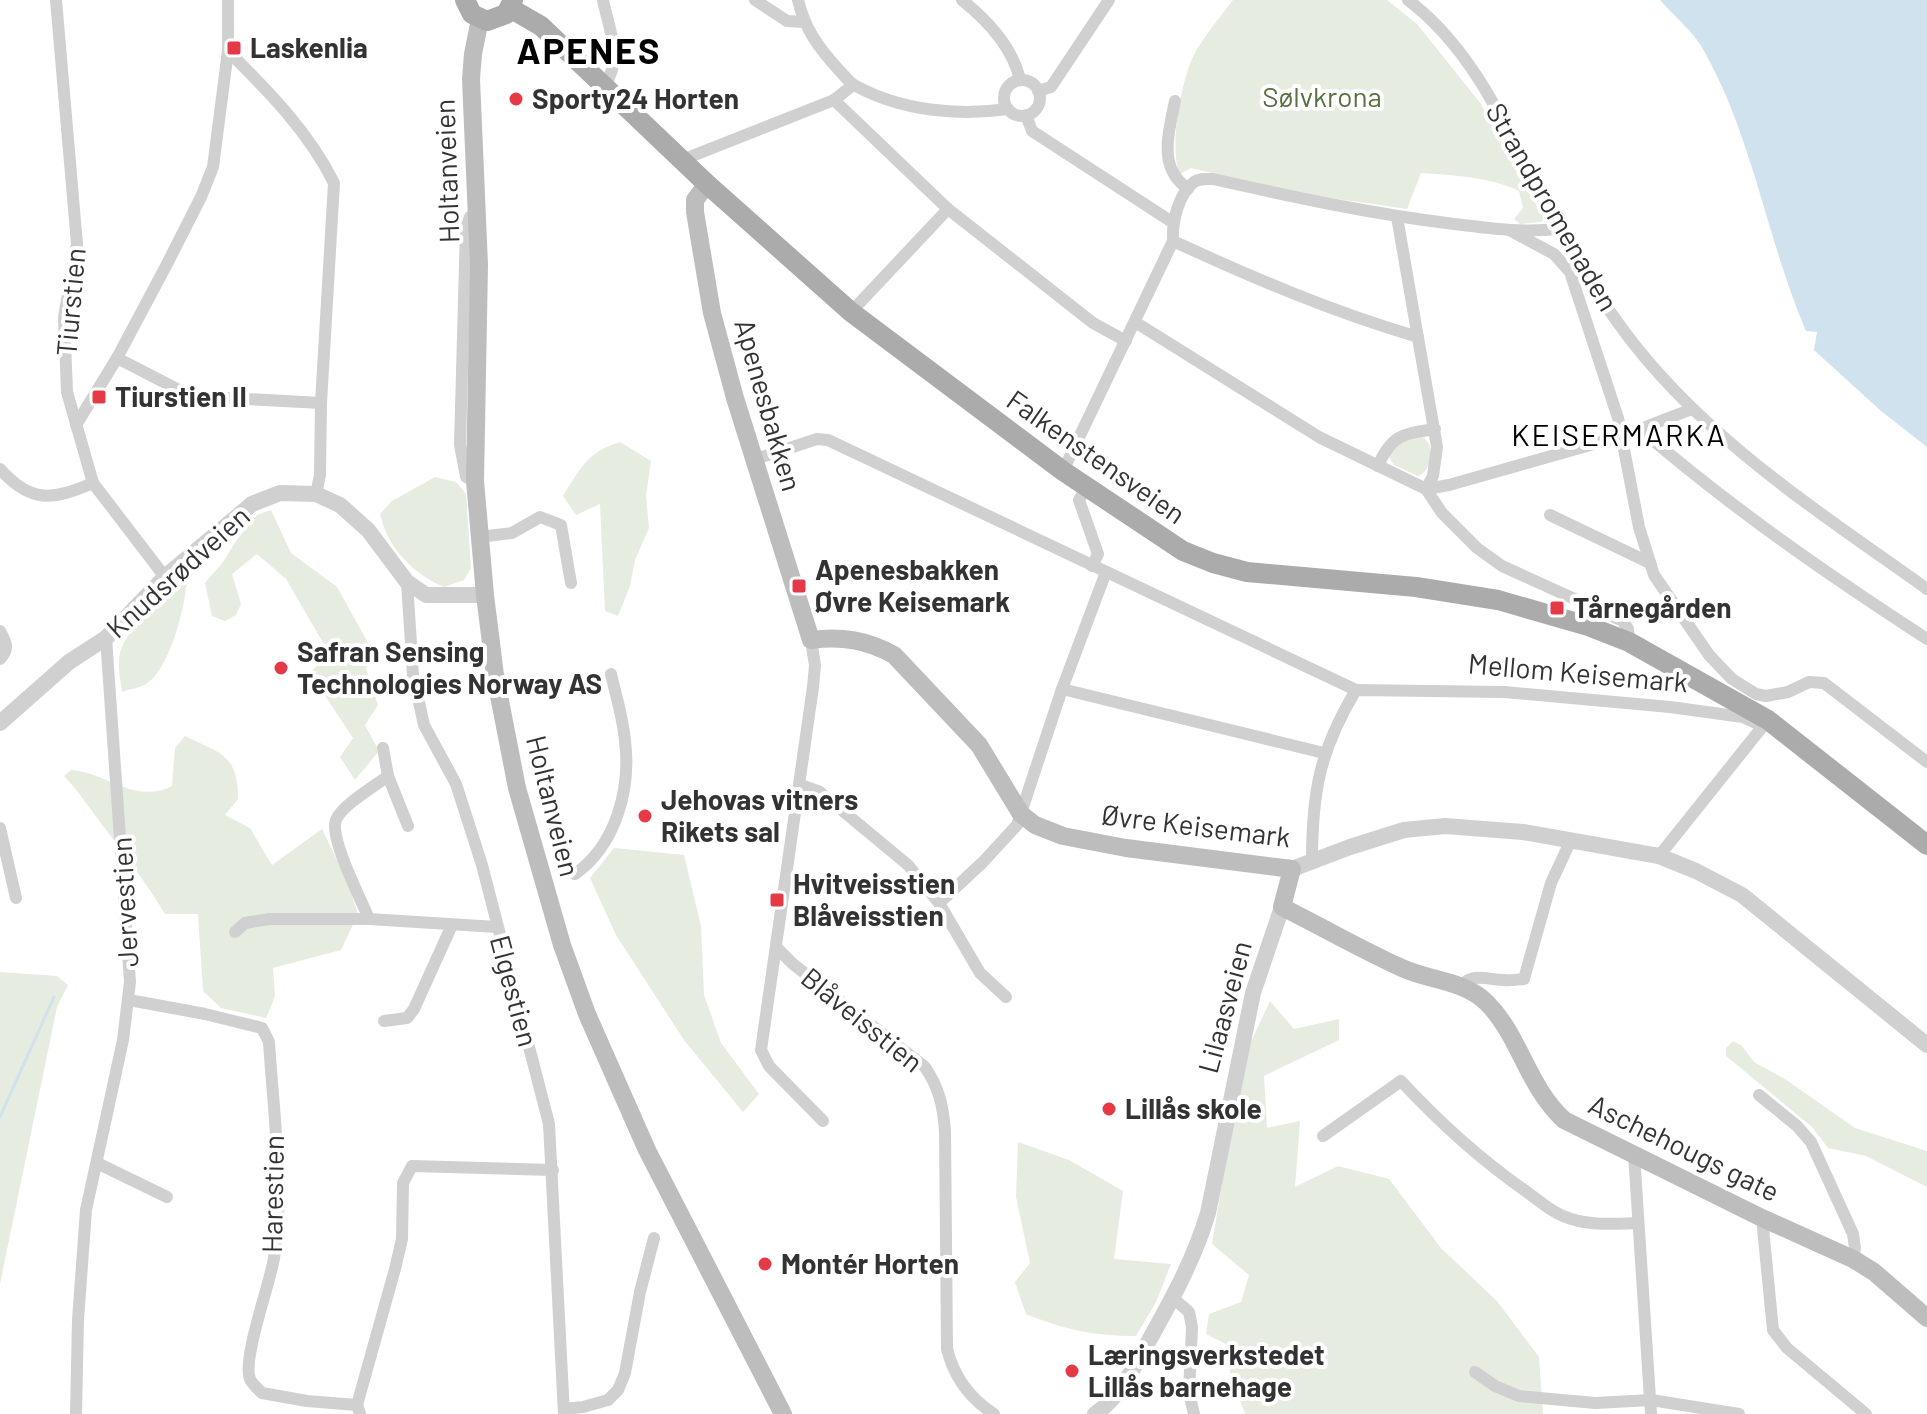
<svg xmlns="http://www.w3.org/2000/svg" width="1927" height="1414" viewBox="0 0 1927 1414" font-family="Barlow,sans-serif">
	<rect width="100%" height="100%" fill="#fff"/>
	<!-- green -->
	<g fill="#e6ecdf">
		<path d="M1233 0H1387L1417 24 1481 104 1544 219 1541 222 1520 224 1514 219 1523 208 1519 191C1490 177 1453 175 1421 173L1407 209 1296 193 1191 168 1180 174C1168 150 1182 74 1196 51 1206 34 1220 17 1233 0Z"/>
		<path d="M1422 437C1436 444 1433 470 1418 476L1394 465 1390 459V453L1400 440Z"/>
		<path d="M620 442 651 461 646 496 649 528 635 560 630 586 618 616 605 611 600 504 576 515 563 496C581 468 587 452 620 442Z"/>
		<path d="M435 477 456 482 466 494 471 568 464 580 444 587C413 574 387 547 380 514L392 501Z"/>
		<path d="M271 510 291 553 337 587 372 650 366 669 378 705 365 725 379 751 355 780 340 757 353 738 310 673 329 653 286 579 257 554 232 574 241 604 236 615 225 621 212 616 205 583 223 562 236 541 257 515Z"/>
		<path d="M187 575C187 602 170 670 146 684 140 688 130 689 122 692 121 682 118 670 119 659 121 631 167 592 187 575Z"/>
		<path d="M185 736C221 754 238 754 238 799L225 815 250 828 272 865 322 829 347 881 358 914 341 950 273 968 275 996 266 1018 221 1008 203 991 198 914H165C147 884 128 859 107 831 92 812 81 794 64 776L71 770C105 772 136 805 172 786L175 748Z"/>
		<path d="M614 848 684 855 701 926 704 995 721 1043 759 1094 743 1112 684 1040 616 935 590 878Z"/>
		<path d="M0 972 57 976 68 985 57 1007 0 1284Z"/>
		<path d="M1270 1001 1294 1029 1339 1019V1040L1264 1076 1267 1128 1300 1121 1295 1187 1338 1166 1389 1179 1441 1248 1497 1301 1539 1357 1543 1414H1245L1230 1374 1232 1347 1206 1334 1209 1314 1241 1302 1249 1275 1212 1244 1229 1140 1249 1046Z"/>
		<path d="M1733 1041 1742 1046 1754 1062 1785 1079 1855 1128 1927 1151V1187L1866 1156 1828 1148 1812 1127 1726 1056V1048Z"/>
		<path d="M1018 1142 1069 1160 1123 1191 1114 1259 1171 1264 1156 1302 1136 1336C1093 1336 1066 1330 1026 1314L1015 1282 1030 1263 1016 1197Z"/>
	</g>
	<!-- water -->
	<path fill="#cfe2ee" d="M1660 0H1927V447L1881 411 1814 350 1817 332 1806 331C1767 240 1753 138 1704 51 1694 32 1674 16 1660 0Z"/>
	<g fill="none" stroke-linecap="round" stroke-linejoin="round">
		<!-- stream -->
		<path stroke="#cfe2ee" stroke-width="3" d="M0 1117 54 997"/>
		<!-- minor -->
		<g stroke="#d0d0d0" stroke-width="12">
			<path d="M56 0 77 244 64 317 67 392 93 483 165 577"/>
			<path d="M603 0C609 30 624 59 604 86"/>
			<path d="M755 0 787 21 804 22"/>
			<path d="M798 0C805 29 818 47 838 69 844 75 849 83 856 86 902 111 958 116 1008 109"/>
			<path d="M962 0C987 20 1013 48 1020 80"/>
			<path d="M1408 0C1481 55 1514 147 1556 225 1574 260 1598 295 1621 327 1700 436 1818 511 1927 589"/>
			<path d="M228 51C268 91 309 132 334 183L321 403 320 475 316 494"/>
			<circle cx="1022" cy="98" r="18"/>
			<path d="M1038 91 1051 87 1109 0"/>
			<path d="M834 100 948 209 1093 323 1126 341"/>
			<path d="M1175 101C1171 122 1161 154 1174 174 1177 180 1183 185 1188 189"/>
			<path d="M1026 115 1032 131 1172 222"/>
			<path d="M682 160 834 100 853 85"/>
			<path d="M1397 217 1437 447 1433 476 1426 489"/>
			<path d="M1511 231 1554 254 1570 272 1618 418 1639 527 1654 575 1709 655 1732 679 1756 694 1766 696 1788 692 1809 682 1824 683 1927 762"/>
			<path d="M1173 241C1253 278 1333 312 1418 337"/>
			<path d="M851 312 948 209"/>
			<path d="M1135 322 1319 437 1426 489 1442 513 1477 548 1502 566 1623 621 1628 629 1629 642"/>
			<path d="M117 358 183 392 210 397 321 403"/>
			<path d="M76 425 117 358 167 264 201 197 213 167 228 51V0"/>
			<path d="M1640 429C1730 507 1827 574 1927 639"/>
			<path d="M753 460 817 439 828 440 1356 690"/>
			<path d="M1378 466C1392 434 1403 434 1435 429"/>
			<path d="M0 469C31 504 53 500 93 483"/>
			<path d="M1063 471 1173 241C1172 223 1178 194 1194 182 1200 178 1206 179 1213 179 1293 197 1372 214 1454 224 1489 228 1522 233 1557 229"/>
			<path d="M475 481 466 477 460 445 466 228 470 217 479 216"/>
			<path d="M1086 488 1079 500 1098 554 1092 566"/>
			<path d="M1426 489 1449 485 1622 436 1692 409"/>
			<path d="M1550 515 1650 563"/>
			<path d="M479 537 512 533 540 517 561 525 571 583"/>
			<path d="M407 582 413 675 424 725 456 784 482 865 549 1124 564 1414"/>
			<path d="M0 631C6 642 10 649 0 659"/>
			<path d="M811 640 815 665 813 687 761 1050 769 1066 823 1121"/>
			<path d="M1062 689 1324 753"/>
			<path d="M383 748 388 776 408 826"/>
			<path d="M388 776C375 786 342 805 336 820 329 838 361 899 369 919L497 927"/>
			<path d="M801 785 820 792 908 865 939 903 980 973 1006 997"/>
			<path d="M0 828 16 898"/>
			<path d="M1659 856 1763 726"/>
			<path d="M1312 861C1312 791 1320 750 1356 690L1504 692 1670 707 1743 717 1756 723"/>
			<path d="M575 874C616 845 631 789 625 741 623 718 616 696 611 674"/>
			<path d="M939 903 983 862 1017 825 1062 689 1106 572"/>
			<path d="M235 932 245 923 269 919H369"/>
			<path d="M777 948 793 964 925 1067C939 1088 943 1105 945 1131L947 1349C954 1377 969 1398 994 1414"/>
			<path d="M1461 986C1472 972 1489 980 1504 980 1511 981 1518 979 1524 979L1551 883 1571 840"/>
			<path d="M129 1000 205 1014 262 1028 269 1042C273 1107 285 1195 274 1258 270 1284 242 1359 250 1379 252 1384 259 1390 262 1393L307 1401 357 1405"/>
			<path d="M384 1021 407 1018 414 1009 452 925"/>
			<path d="M1759 1095 1797 1126 1811 1142 1853 1234 1855 1248 1853 1259"/>
			<path d="M1323 1136 1401 1081C1439 1122 1481 1160 1527 1192 1538 1200 1550 1211 1563 1216 1586 1226 1613 1224 1637 1223"/>
			<path d="M1634 1154 1651 1414"/>
			<path d="M97 1163 167 1197"/>
			<path d="M1762 1218 1773 1330 1787 1348 1866 1414"/>
			<path d="M1173 1298 1189 1312 1192 1327 1189 1393 1194 1414"/>
			<path d="M1475 1372 1495 1386 1519 1396 1595 1403 1651 1400 1739 1414"/>
			<path d="M564 1409 583 1407 608 1400 618 1390 625 1373 640 1292 654 1238"/>
			<path d="M76 1414 78 1320 86 1210 123 1040 130 982 106 638"/>
			<path d="M360 1414 357 1405 395 1269 402 1239 403 1183 412 1166 553 1170"/>
		</g>
		<!-- tertiary -->
		<g stroke="#d0d0d0" stroke-width="16">
			<path d="M0 723 69 662 106 638 165 577 252 504 280 493 316 494 340 505 368 530 407 582 426 595H485"/>
			<path d="M1292 869 1350 847 1404 830 1445 826 1523 832 1659 856 1696 871 1742 895 1927 1045"/>
			<path d="M1095 1414C1120 1397 1132 1370 1147 1344 1171 1301 1194 1260 1208 1213L1253 993 1282 907"/>
		</g>
		<!-- secondary -->
		<g stroke="#bdbdbd" stroke-width="18">
			<path d="M480 19 473 54 471 79 479 265 475 481 485 595 495 675 517 788 562 945 587 1014 647 1150 783 1414"/>
			<path d="M707 184 695 200V212L712 313 735 398 811 640C842 636 867 640 894 655L979 745 1021 814 1035 825 1063 836 1126 848 1292 869 1282 907C1322 927 1362 950 1402 968 1430 981 1464 980 1487 1003 1520 1036 1527 1086 1564 1120L1762 1218 1853 1259 1874 1272 1927 1318"/>
		</g>
		<!-- primary -->
		<g stroke="#ababab" stroke-width="20">
			<path d="M465 0 472 14 487 21 506 14 513 0"/>
			<path d="M510 8 541 26 707 184 851 312 1063 471 1183 551 1213 563 1247 572 1416 587 1498 600 1588 626 1629 642 1768 720 1927 845"/>
		</g>
	</g>
	<!-- markers -->
	<g fill="#e63946" stroke="#fff" stroke-width="3">
		<rect x="226" y="40" width="16" height="16" rx="4"/>
		<circle cx="516" cy="99" r="8"/>
		<rect x="91" y="389" width="16" height="16" rx="4"/>
		<rect x="791" y="578" width="16" height="16" rx="4"/>
		<rect x="1549" y="600" width="16" height="16" rx="4"/>
		<circle cx="281" cy="668" r="8"/>
		<circle cx="645" cy="816" r="8"/>
		<rect x="769" y="892" width="16" height="16" rx="4"/>
		<circle cx="1109" cy="1109" r="8"/>
		<circle cx="765" cy="1264" r="8"/>
		<circle cx="1072" cy="1371" r="8"/>
	</g>
	<g text-anchor="middle" stroke-width="8" stroke-linejoin="round" paint-order="stroke">
		<!-- poi labels -->
		<g font-size="28" font-weight="bold" fill="#333" stroke="#fff" text-anchor="start">
			<text x="250" y="58">Laskenlia</text>
			<text x="532" y="109">Sporty24 Horten</text>
			<text x="115" y="407">Tiurstien II</text>
			<text x="815" y="580">Apenesbakken<tspan x="815" dy="32">Øvre Keisemark</tspan></text>
			<text x="1573" y="618">Tårnegården</text>
			<text x="297" y="662">Safran Sensing<tspan x="297" dy="32">Technologies Norway AS</tspan></text>
			<text x="661" y="810">Jehovas vitners<tspan x="661" dy="32">Rikets sal</tspan></text>
			<text x="793" y="894">Hvitveisstien<tspan x="793" dy="32">Blåveisstien</tspan></text>
			<text x="1125" y="1119">Lillås skole</text>
			<text x="781" y="1274">Montér Horten</text>
			<text x="1088" y="1365">Læringsverkstedet<tspan x="1088" dy="32">Lillås barnehage</tspan></text>
		</g>
		<!-- park labels -->
		<g font-size="28" fill="#56703f" stroke="#fff">
			<text x="1322" y="107">Sølvkrona</text>
		</g>
		<!-- street labels -->
		<g font-size="28" fill="#333" stroke="#fff">
			<text transform="translate(447 171) rotate(-92)" y="10">Holtanveien</text>
			<text transform="translate(1552 207) rotate(60)" y="10">Strandpromenaden</text>
			<text transform="translate(71 302) rotate(-85)" y="10">Tiurstien</text>
			<text transform="translate(768 405) rotate(74)" y="10">Apenesbakken</text>
			<text transform="translate(1096 457) rotate(35)" y="10">Falkenstensveien</text>
			<text transform="translate(178 572) rotate(-42)" y="10">Knudsrødveien</text>
			<text transform="translate(1578 673) rotate(5)" y="10">Mellom Keisemark</text>
			<text transform="translate(553 806) rotate(76)" y="10">Holtanveien</text>
			<text transform="translate(1196 826) rotate(7)" y="10">Øvre Keisemark</text>
			<text transform="translate(125 902) rotate(-93)" y="10">Jervestien</text>
			<text transform="translate(514 991) rotate(75)" y="10">Elgestien</text>
			<text transform="translate(1225 1007) rotate(-75)" y="10">Lilaasveien</text>
			<text transform="translate(862 1020) rotate(39)" y="10">Blåveisstien</text>
			<text transform="translate(1684 1148) rotate(26)" y="10">Aschehougs gate</text>
			<text transform="translate(273 1194) rotate(-89)" y="10">Harestien</text>
		</g>
		<!-- neighbourhood labels -->
		<g font-size="30" letter-spacing="2" fill="#000" stroke="#fff">
			<text x="1619" y="446">KEISERMARKA</text>
		</g>
		<!-- district labels -->
		<g font-size="36" font-weight="bold" letter-spacing="2" fill="#000" stroke="#fff">
			<text x="589" y="64">APENES</text>
		</g>
	</g>
</svg>
